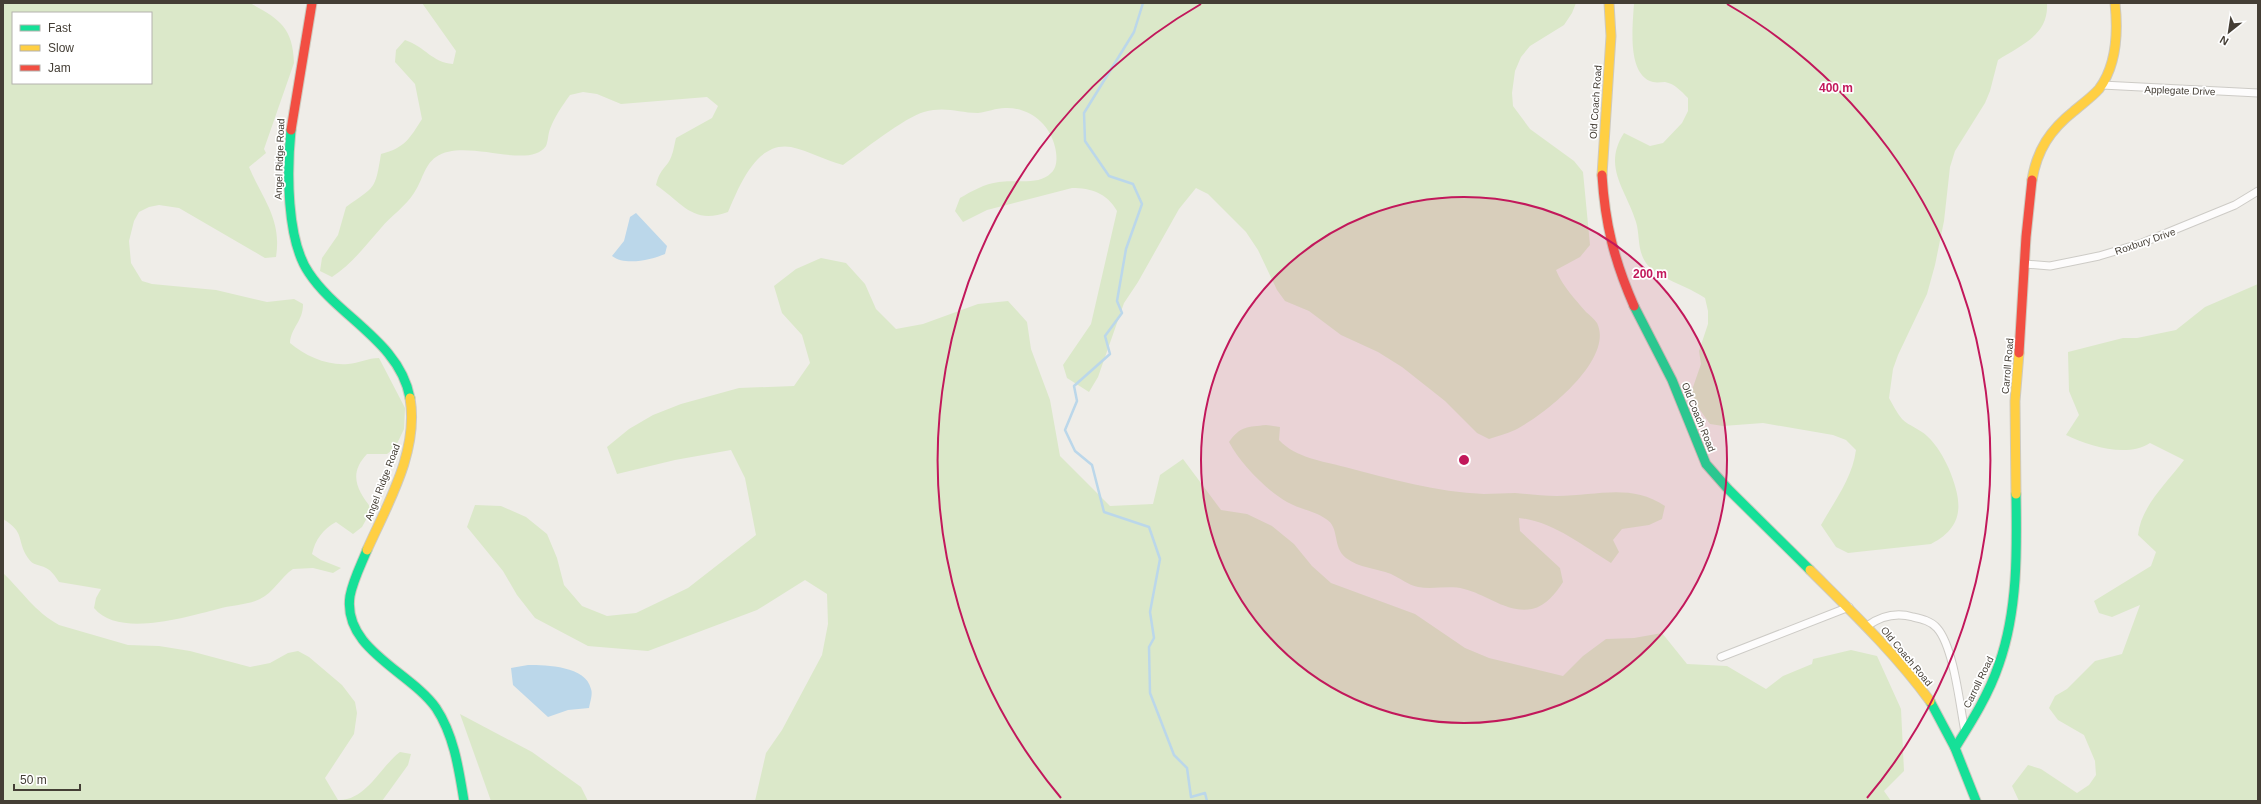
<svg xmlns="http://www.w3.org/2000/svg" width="2261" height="804" viewBox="0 0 2261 804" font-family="Helvetica,sans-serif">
	<rect width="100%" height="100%" fill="#efede8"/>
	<!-- green -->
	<g fill="#dbe8c9" fill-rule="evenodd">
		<path d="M3 3H250C279 19 293 27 294 63L264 149 266 153 249 167C263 200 282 219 276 257L265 258 179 208 159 205 149 207 139 212 134 221 129 241 131 263 142 281 152 284 216 290 267 302 294 299 303 304C303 322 291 327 290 343 305 356 328 366 348 364 359 363 368 358 379 358L405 408 404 429 395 448 387 454H367C348 474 357 490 372 509L362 527 353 534 336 522C323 529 315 540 312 554L321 560 341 568 333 573 313 568 293 569C281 577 273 593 260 599 248 605 231 605 218 609 186 617 118 638 94 608L96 598 101 589 59 582C55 576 52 571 46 568 39 564 33 566 28 558 16 540 26 533 3 519ZM13 13H151V83H13Z"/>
		<path d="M422 3H1576L1572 13 1564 25 1530 46 1521 57 1515 71 1512 93 1513 106 1530 129 1574 161 1583 172 1590 245 1580 257 1556 270C1563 287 1575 299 1586 312 1590 315 1594 319 1597 323 1615 360 1542 417 1515 430 1506 434 1497 436 1489 439L1477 433 1445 401 1402 367 1378 352 1341 335 1309 311 1285 301 1277 290 1258 250 1246 232 1208 194 1196 188 1179 209 1138 282 1124 303 1098 377 1089 392 1067 378 1063 365 1091 324 1117 211C1107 193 1091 188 1072 188L987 210 963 222 955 211 960 198C972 191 984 184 999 182 1014 179 1039 186 1051 173 1058 167 1057 155 1055 147 1050 124 1029 107 1005 108 996 108 987 112 978 113 958 113 946 106 924 112 905 117 861 152 843 165 825 160 809 151 791 147 756 141 739 187 728 212 692 225 683 203 656 185 659 173 661 172 668 163 673 156 674 146 676 138L712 118 718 106 707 97 621 104 597 94 583 92 570 95C562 106 555 116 550 129 548 134 548 142 546 146 529 171 465 137 436 157 424 165 422 182 414 193 406 206 391 216 381 228 365 246 352 264 332 277L320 271 322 258 338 235 346 207C375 186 375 191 381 154 405 148 410 138 422 119L415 84 395 62 396 50 405 40C426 47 431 62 453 64L456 51Z"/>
		<path d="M1634 3H2047C2049 35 2021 45 1998 60L1990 91 1985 103 1955 151 1950 167 1944 221 1935 265 1927 294 1898 355 1893 369 1889 398C1893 405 1897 413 1902 419 1909 426 1920 429 1927 436 1937 445 1944 458 1949 469 1962 501 1966 526 1931 544L1848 553 1836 547 1821 525C1835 500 1852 479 1856 450L1846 440 1833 435 1763 423 1723 426 1710 424 1695 403 1692 390 1701 364 1699 351 1708 324V311L1705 298C1690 287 1655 277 1646 263 1637 250 1640 235 1636 222 1626 189 1602 167 1624 133L1650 146 1663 143 1682 123 1688 111V98C1681 91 1675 84 1665 82 1661 82 1657 83 1653 82 1626 75 1633 24 1634 3Z"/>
		<path d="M821 258 846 263 865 284 876 309 896 329 923 324 978 304 1008 301 1027 322 1031 349 1050 400 1060 456 1110 506 1153 504 1160 475 1183 459 1221 510 1247 514 1272 526 1294 544 1312 566 1331 583 1415 614 1465 648 1489 658 1563 676 1583 656 1606 639 1634 638 1662 633 1687 664 1727 666 1766 689 1783 676 1812 664 1813 659 1851 650 1877 656 1901 709 1904 771 1884 791 1891 801H755L766 753 782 730 822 655 828 624 827 594 805 580 757 610 648 651 588 646 535 618 517 595 503 571 467 527 475 505 501 506 526 517 547 534 557 558 564 585 582 606 607 616 636 613 688 588 756 535 745 478 731 450 675 460 617 474 607 447 629 429 653 415 681 404 739 388 794 386 810 363 802 335 782 313 774 286 796 269Z"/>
		<path d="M2258 284V801H2019L2012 786 2028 765 2041 769 2077 793 2089 785 2096 775 2095 761 2084 735 2058 720 2049 708 2055 696 2067 689 2095 661 2122 654 2140 605 2112 617 2099 613 2094 601 2151 566 2156 552 2138 535C2141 506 2167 483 2184 460L2150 443C2127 458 2089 446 2066 435L2079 415 2069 391 2068 352 2123 338H2137L2176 330 2205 307Z"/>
		<path d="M1266 425 1280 427 1279 440C1296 458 1322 461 1345 467 1390 479 1437 492 1484 494 1494 494 1505 493 1515 493 1529 494 1543 496 1557 496 1597 496 1630 483 1665 506L1662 519 1649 525 1622 529 1613 540 1619 552 1611 563C1583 546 1552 521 1519 518L1520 531 1560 568 1563 582C1556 593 1546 606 1532 609 1508 614 1486 594 1464 589 1449 585 1433 590 1418 587 1408 585 1400 578 1391 574 1376 568 1359 568 1346 558 1332 547 1340 527 1326 519 1315 511 1299 509 1287 502 1266 490 1240 463 1229 442 1240 426 1248 427 1266 425Z"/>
		<path d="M3 573C23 592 34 611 59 625L128 645 159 646 190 651 250 667 270 663 288 653 298 651 309 657 342 685 355 702 357 713 354 734 325 778 338 800C366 801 380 767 400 752L411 754 408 765 382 801H3Z"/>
		<path d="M460 714 532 752 581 787 588 801H491Z"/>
	</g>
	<!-- water -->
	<g fill="#bbd7ea">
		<path d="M636 213 667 246 665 254C651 260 625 266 612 256L624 241 630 217Z"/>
		<path d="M528 665C547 665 586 666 591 689 593 694 590 702 589 708L568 710 548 717 513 685 511 668Z"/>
	</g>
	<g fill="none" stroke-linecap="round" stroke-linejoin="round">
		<!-- stream -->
		<path stroke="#bbd7ea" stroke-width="2.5" d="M1143 3 1134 32 1084 113 1085 141 1109 176 1133 184 1142 204 1126 249 1117 301 1122 313 1105 336 1110 354 1074 386 1077 401 1065 430 1075 451 1092 465 1104 512 1149 527 1160 559 1150 612 1154 638 1149 647 1150 693 1174 755 1187 768 1191 797 1205 793 1207 801"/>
		<!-- street casing -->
		<g stroke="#cdcbc6" stroke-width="9">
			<g id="street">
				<path d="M2102 85 2258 93"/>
				<path d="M2025 264 2050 266 2099 256 2142 243 2235 205 2258 191"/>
				<path d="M1867 626C1881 616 1896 612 1913 617 1922 619 1931 621 1937 628 1954 647 1960 707 1965 732"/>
				<path d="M1721 657 1849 607"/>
			</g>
		</g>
		<!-- fast casing -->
		<g stroke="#cecabf" stroke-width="11">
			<g id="fast">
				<path d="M291 130C287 169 286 240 309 273 338 317 400 342 410 398"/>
				<path d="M1634 306 1672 380 1706 464 1728 489 1810 570"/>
				<path d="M367 550C361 565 353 580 350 596 342 649 411 672 436 708 454 735 459 770 464 801"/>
				<path d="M1930 701 1955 748 1976 801"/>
				<path d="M1955 748C1972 721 1989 694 1999 664 2018 610 2017 550 2016 494"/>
			</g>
		</g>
		<!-- slow casing -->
		<g stroke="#cecabf" stroke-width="11">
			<g id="slow">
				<path d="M1602 175 1611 36 1609 3"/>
				<path d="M2032 180C2037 150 2050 130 2074 111 2082 104 2092 97 2099 89 2117 65 2118 31 2115 3"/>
				<path d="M2016 494 2015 401 2019 353"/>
				<path d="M367 550C388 503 419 451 410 398"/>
				<path d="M1810 570C1852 612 1895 653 1930 701"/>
			</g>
		</g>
		<!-- jam casing -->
		<g stroke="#cecabf" stroke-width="11">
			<g id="jam">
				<path d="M291 130 312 3"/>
				<path d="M1602 175C1605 224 1614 260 1634 306"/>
				<path d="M2019 353 2026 237 2032 180"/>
			</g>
		</g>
		<!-- street -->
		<use href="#street" stroke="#fdfcfc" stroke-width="7"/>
		<!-- fast -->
		<use href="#fast" stroke="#16e098" stroke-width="9"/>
		<!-- slow -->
		<use href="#slow" stroke="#ffcf43" stroke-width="9"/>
		<!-- jam -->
		<use href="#jam" stroke="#f24e42" stroke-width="9"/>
	</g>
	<!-- distance rings -->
	<circle cx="1464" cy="460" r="263" fill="#c2185b" fill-opacity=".12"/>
	<g fill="none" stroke="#c2185b" stroke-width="2">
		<circle cx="1464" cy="460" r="263"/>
		<path d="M1061 798A526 526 0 0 1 1201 4M1727 4A526 526 0 0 1 1867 798"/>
	</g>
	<g text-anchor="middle" stroke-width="3.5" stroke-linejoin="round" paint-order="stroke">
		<!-- street labels -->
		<g font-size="10" fill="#443e35" stroke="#fff">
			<text transform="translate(2180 90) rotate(2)" y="4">Applegate Drive</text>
			<text transform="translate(1595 102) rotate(-86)" y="4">Old Coach Road</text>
			<text transform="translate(279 159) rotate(-88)" y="4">Angel Ridge Road</text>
			<text transform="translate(2145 241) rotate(-19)" y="4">Roxbury Drive</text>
			<text transform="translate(2007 366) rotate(-85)" y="4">Carroll Road</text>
			<text transform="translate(1699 417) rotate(68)" y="4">Old Coach Road</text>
			<text transform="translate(382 482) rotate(-69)" y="4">Angel Ridge Road</text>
			<text transform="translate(1907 656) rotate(50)" y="4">Old Coach Road</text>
			<text transform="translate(1978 682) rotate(-64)" y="4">Carroll Road</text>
		</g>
	</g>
	<circle cx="1464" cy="460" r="6" fill="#c2185b" stroke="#fff" stroke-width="2"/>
	<g font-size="12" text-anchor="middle" font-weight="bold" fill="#c2185b" stroke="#fff" stroke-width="3.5" stroke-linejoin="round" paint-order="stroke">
		<text x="1836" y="92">400 m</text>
		<text x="1650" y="278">200 m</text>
	</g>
	<!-- border -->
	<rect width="2261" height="804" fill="none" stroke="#443e35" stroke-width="8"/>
	<!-- legend -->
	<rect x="12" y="12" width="140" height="72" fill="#ffffff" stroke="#b4b2ae"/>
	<rect x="20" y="25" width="20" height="6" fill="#16e098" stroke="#b4b2ae"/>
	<text x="48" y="32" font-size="12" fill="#443e35">Fast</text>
	<rect x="20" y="45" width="20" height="6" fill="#ffcf43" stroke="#b4b2ae"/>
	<text x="48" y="52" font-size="12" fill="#443e35">Slow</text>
	<rect x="20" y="65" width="20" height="6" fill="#f24e42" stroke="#b4b2ae"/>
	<text x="48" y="72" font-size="12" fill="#443e35">Jam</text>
	<!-- north arrow -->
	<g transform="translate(2229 32) rotate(210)" stroke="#ffffff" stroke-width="3" paint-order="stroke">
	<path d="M0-3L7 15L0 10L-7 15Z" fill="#443e35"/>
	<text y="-6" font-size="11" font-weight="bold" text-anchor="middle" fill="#443e35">N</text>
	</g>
	<!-- scale -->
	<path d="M14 784v6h66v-6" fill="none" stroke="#443e35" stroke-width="2"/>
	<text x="20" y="784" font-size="12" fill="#443e35" stroke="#ffffff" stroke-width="3" paint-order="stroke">50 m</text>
</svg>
